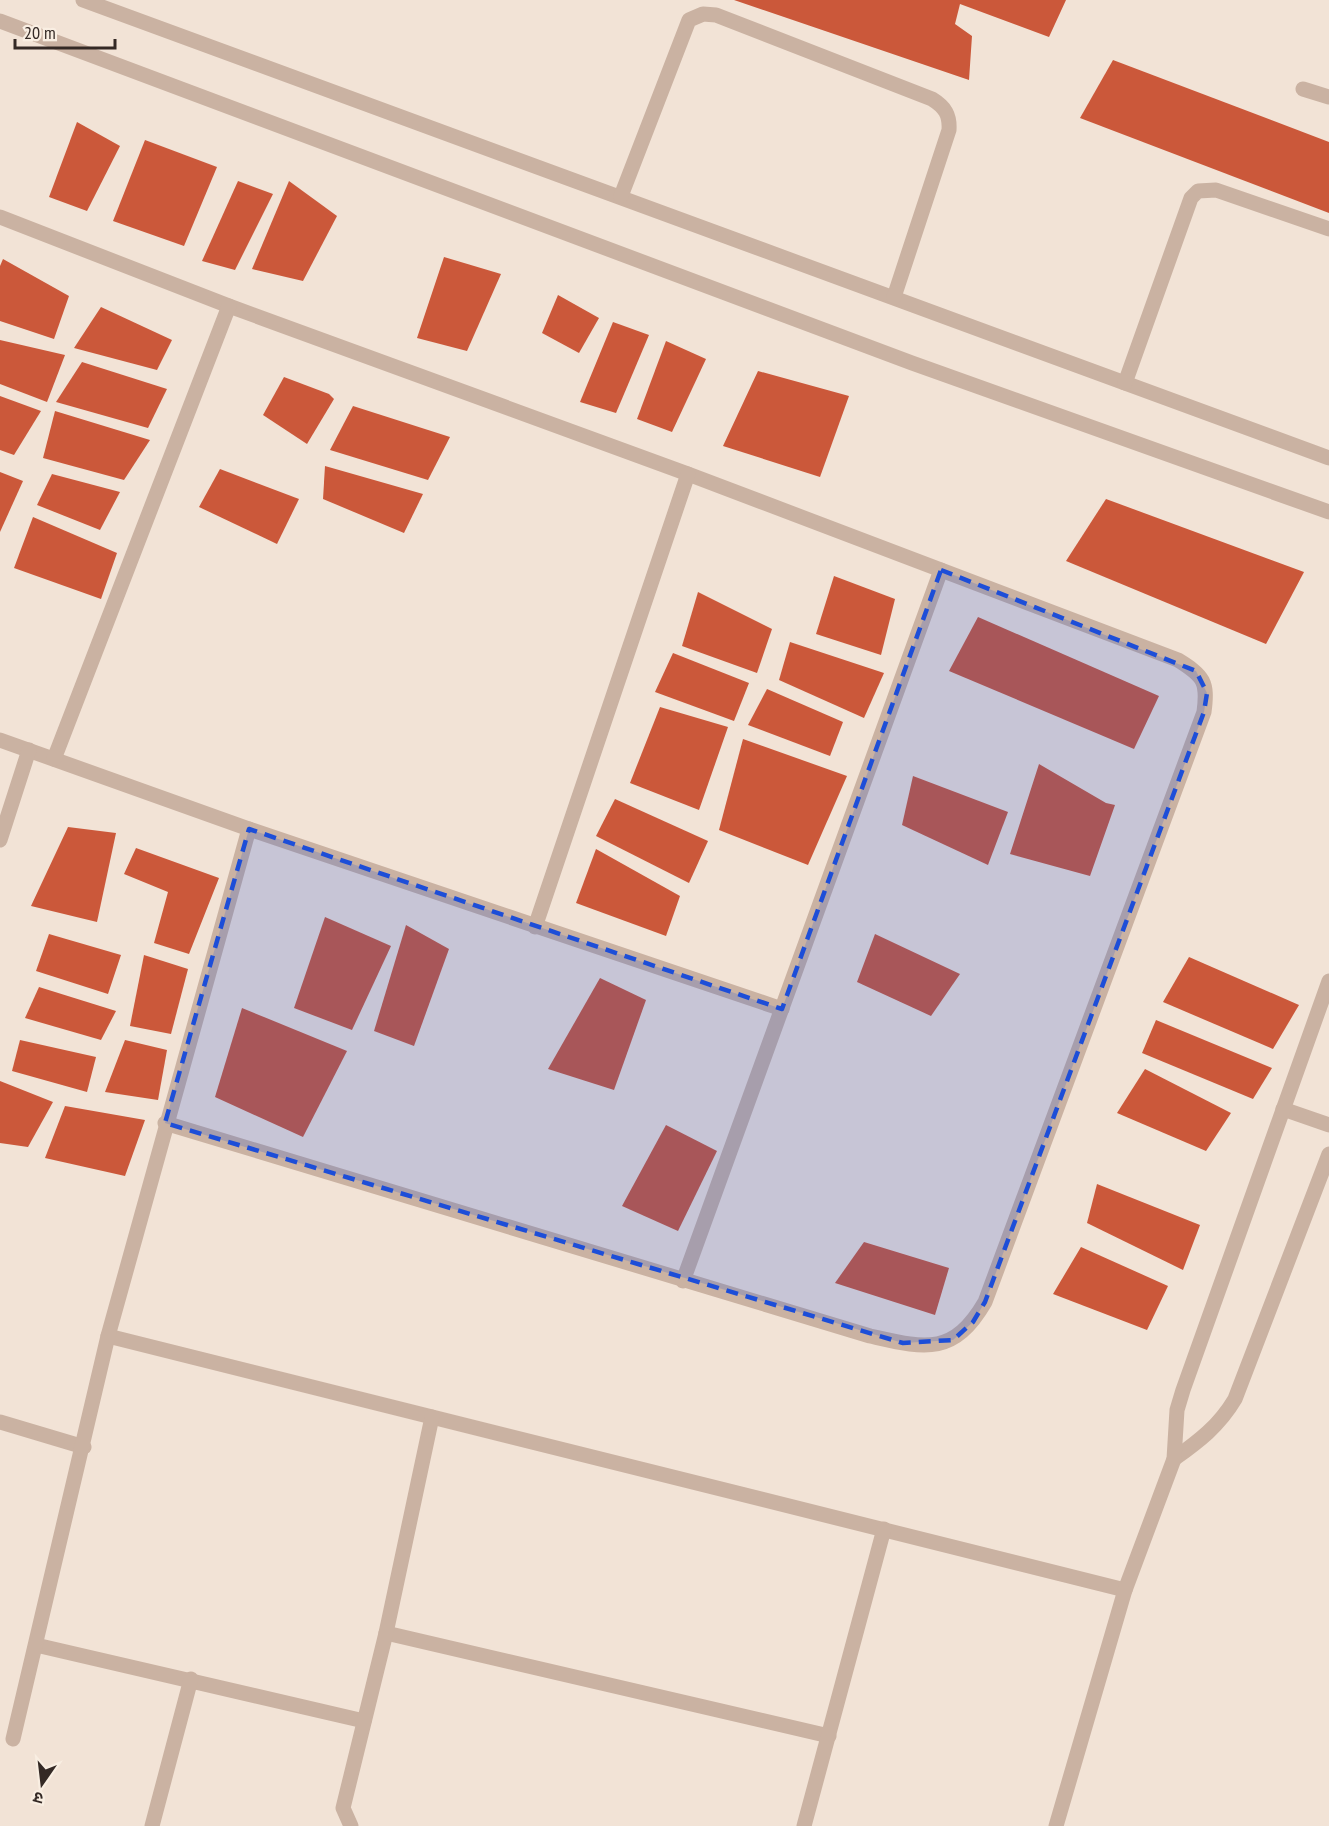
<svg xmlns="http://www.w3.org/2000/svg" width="1329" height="1826" viewBox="0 0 1329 1826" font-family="'PT Sans Narrow','Noto Sans Devanagari',sans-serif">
	<rect width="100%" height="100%" fill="#f2e3d6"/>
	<!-- building -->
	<g fill="#cb583a">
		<path d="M734 0H1066L1049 37 960 4 955 24 972 36 969 80Z"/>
		<path d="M1113 60 1329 142V213L1080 118Z"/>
		<path d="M77 122 120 146 87 211 49 197Z"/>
		<path d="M145 140 217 167 184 246 113 221Z"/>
		<path d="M238 181 273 194 235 270 202 261Z"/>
		<path d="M289 181 337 216 303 281 252 269Z"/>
		<path d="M444 257 501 274 467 351 417 338Z"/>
		<path d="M3 259 69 296 54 339 0 321V266Z"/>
		<path d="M558 295 599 318 579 353 542 333Z"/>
		<path d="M101 307 172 340 157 370 74 348Z"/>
		<path d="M613 322 649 335 616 413 580 402Z"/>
		<path d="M0 340 65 355 47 402 0 384Z"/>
		<path d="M666 341 706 359 672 432 637 419Z"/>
		<path d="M82 362 167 389 148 428 56 402Z"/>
		<path d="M758 371 849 396 820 477 723 446Z"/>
		<path d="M284 377 329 394 334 399 307 444 263 415Z"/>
		<path d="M0 396 41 411 14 455 0 450Z"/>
		<path d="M353 406 450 437 428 480 330 450Z"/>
		<path d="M55 411 150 440 124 480 43 458Z"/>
		<path d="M325 466 423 494 404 533 323 499Z"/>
		<path d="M220 469 299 499 277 544 199 507Z"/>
		<path d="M0 472 23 481 0 532Z"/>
		<path d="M52 474 120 492 100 530 37 505Z"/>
		<path d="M1106 499 1304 572 1266 644 1066 561Z"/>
		<path d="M33 517 117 553 101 599 14 568Z"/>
		<path d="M834 576 895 599 881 655 816 634Z"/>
		<path d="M698 592 772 629 757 673 682 646Z"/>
		<path d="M978 617 1159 696 1134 749 949 671Z"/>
		<path d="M790 642 884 673 864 718 779 680Z"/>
		<path d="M673 653 749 683 734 721 655 692Z"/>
		<path d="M767 689 843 722 830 756 748 725Z"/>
		<path d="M660 707 728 727 699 810 630 783Z"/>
		<path d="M743 739 847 776 808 865 719 830Z"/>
		<path d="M1039 764 1106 803 1115 805 1090 876 1010 854Z"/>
		<path d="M913 776 1008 812 988 865 902 825Z"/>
		<path d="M615 799 708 841 689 883 596 836Z"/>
		<path d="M68 827 116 833 97 922 31 906Z"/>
		<path d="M136 848 219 878 189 954 154 943 168 892 124 874Z"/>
		<path d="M596 849 680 896 666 936 576 903Z"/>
		<path d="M325 917 391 946 352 1030 294 1008Z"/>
		<path d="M406 925 449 949 414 1046 374 1031Z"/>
		<path d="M49 934 121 955 108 994 36 971Z"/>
		<path d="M875 934 960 974 931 1016 857 982Z"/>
		<path d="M144 955 188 969 171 1034 130 1026Z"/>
		<path d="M1189 957 1299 1005 1273 1049 1163 1002Z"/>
		<path d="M600 978 646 1000 614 1090 548 1069Z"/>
		<path d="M39 987 116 1011 101 1040 25 1018Z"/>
		<path d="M242 1008 347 1051 303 1137 215 1097Z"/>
		<path d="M1156 1020 1272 1068 1253 1099 1142 1053Z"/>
		<path d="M20 1040 96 1057 87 1092 12 1071Z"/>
		<path d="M125 1040 167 1050 158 1100 105 1092Z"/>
		<path d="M1145 1069 1231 1113 1206 1151 1117 1113Z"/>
		<path d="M0 1081 53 1102 28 1147 0 1143Z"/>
		<path d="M65 1106 145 1120 125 1176 45 1158Z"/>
		<path d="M666 1125 717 1151 678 1231 622 1206Z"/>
		<path d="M1097 1184 1200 1225 1183 1270 1087 1223Z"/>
		<path d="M864 1242 949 1268 935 1315 835 1283Z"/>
		<path d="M1081 1247 1168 1286 1147 1330 1053 1294Z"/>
	</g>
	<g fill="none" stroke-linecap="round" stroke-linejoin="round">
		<!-- minor -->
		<g stroke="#cab2a2" stroke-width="15">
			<path d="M83 0 1329 458"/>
			<path d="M0 21 912 363 1329 512"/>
			<path d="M1303 89 1329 97"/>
			<path d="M621 196 689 20 703 14 716 15 932 99C945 107 950 115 949 130L894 297"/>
			<path d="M0 217 229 306 688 474 1178 660C1204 676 1208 682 1204 712L985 1302C953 1357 924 1348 870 1336L165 1123"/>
			<path d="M1125 383 1191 198 1198 191 1216 190 1329 229"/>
			<path d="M0 740 249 829 782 1009"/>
			<path d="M54 759 229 306"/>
			<path d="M0 840 29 750"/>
			<path d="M535 927 688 474"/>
			<path d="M1283 1109 1329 1125"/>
			<path d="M683 1281 941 570"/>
			<path d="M108 1336 1125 1590"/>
			<path d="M0 1422 84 1447"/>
			<path d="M1174 1459C1199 1441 1219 1426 1235 1399L1329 1154"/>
			<path d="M386 1633 829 1736"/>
			<path d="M36 1645 364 1721"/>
			<path d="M13 1739 108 1336 249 829"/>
			<path d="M152 1826 191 1679"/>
			<path d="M351 1826 343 1808 386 1633 432 1417"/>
			<path d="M804 1826 884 1529"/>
			<path d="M1056 1826 1125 1590 1174 1459 1177 1410 1183 1390 1329 981"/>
		</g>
	</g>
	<!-- marked area -->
	<path fill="#1d4ed8" fill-opacity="0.2" stroke="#1d4ed8" stroke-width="4.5" stroke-dasharray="12 8" stroke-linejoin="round" d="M941 570 1196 671 1207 693 1204 712 985 1302 973 1322 953 1340 903 1343 165 1123 249 829 782 1009Z"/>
	<!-- north arrow -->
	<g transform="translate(42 1784) rotate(194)" stroke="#f9eee2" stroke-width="4.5" paint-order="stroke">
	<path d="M0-4.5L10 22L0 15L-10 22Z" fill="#342925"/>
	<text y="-9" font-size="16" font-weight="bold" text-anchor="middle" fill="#342925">उ</text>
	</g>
	<!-- scale -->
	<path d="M15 39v9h100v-9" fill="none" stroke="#342925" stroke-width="3"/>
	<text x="24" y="39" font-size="18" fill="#342925" stroke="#f9eee2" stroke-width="4.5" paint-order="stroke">20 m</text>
</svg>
